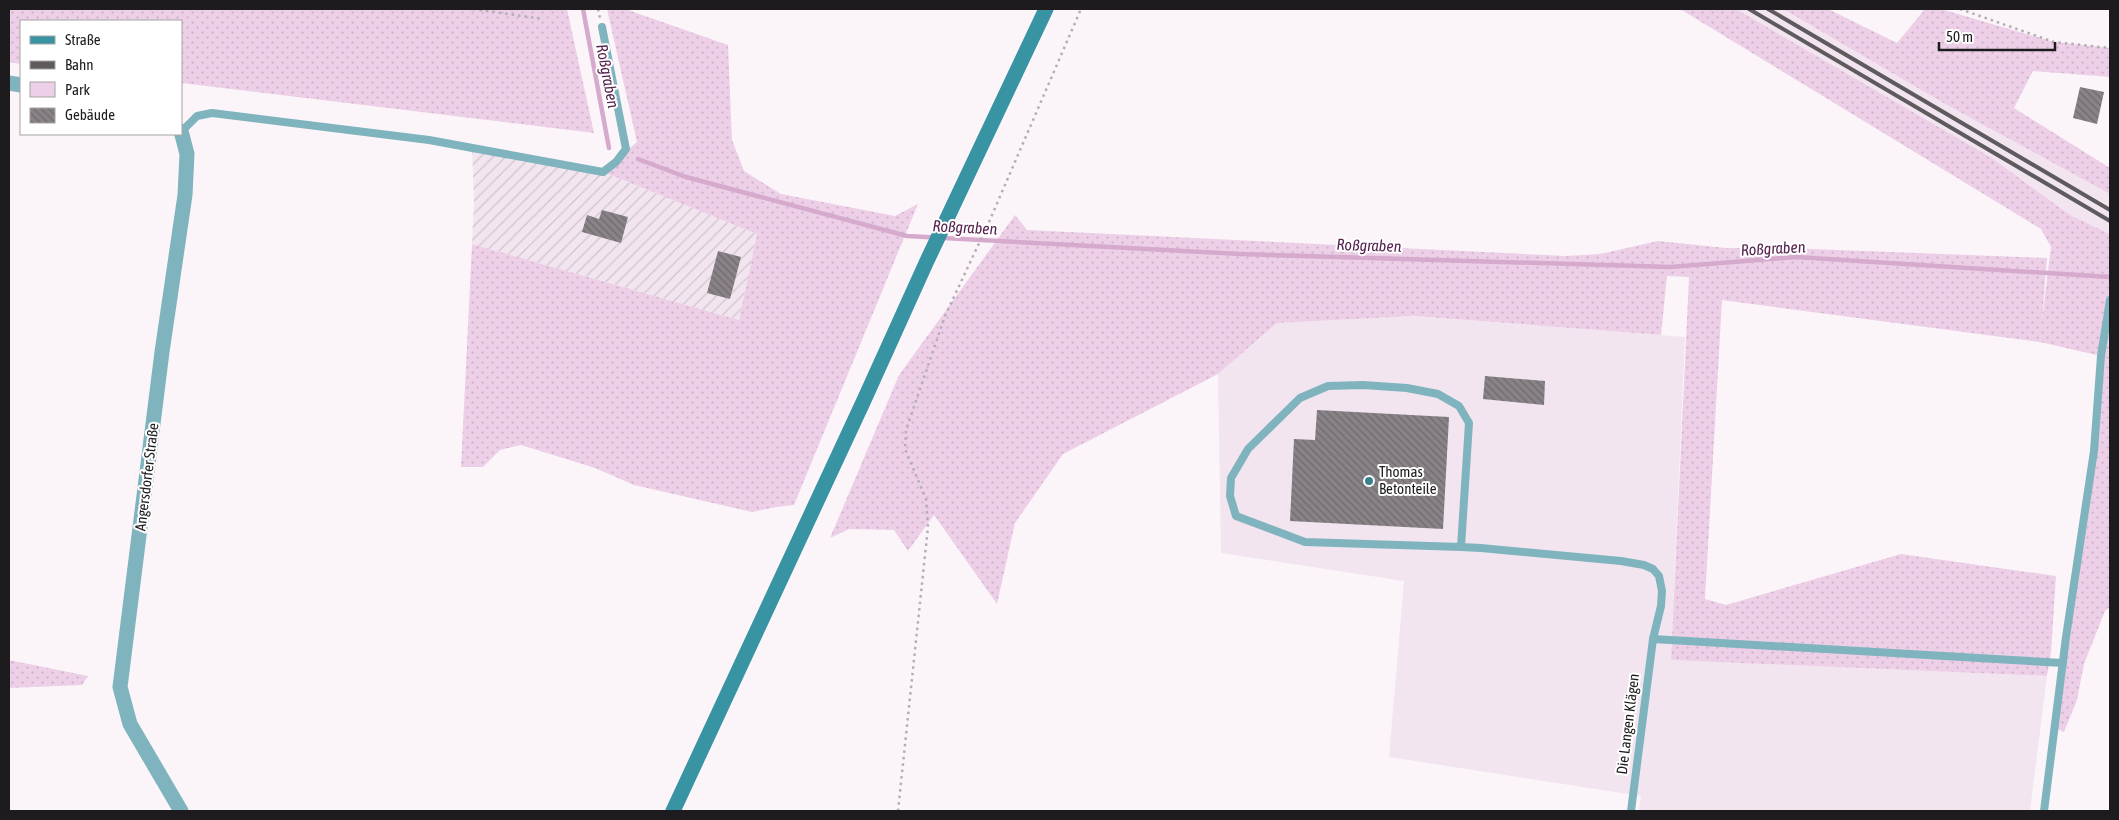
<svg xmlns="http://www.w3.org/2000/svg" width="2119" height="820" viewBox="0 0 2119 820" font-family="'Asap Condensed',sans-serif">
	<defs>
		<pattern id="industrial-furrows" width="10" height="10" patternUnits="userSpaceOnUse" patternTransform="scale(1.25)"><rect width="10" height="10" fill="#f2e5ef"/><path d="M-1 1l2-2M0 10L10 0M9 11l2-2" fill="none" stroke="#cfc4cc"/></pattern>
		<pattern id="green-dots" width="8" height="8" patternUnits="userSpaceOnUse" patternTransform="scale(1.25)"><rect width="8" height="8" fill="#edd0e7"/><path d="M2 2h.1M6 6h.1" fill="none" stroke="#cbb2c6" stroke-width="1.8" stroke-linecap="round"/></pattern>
		<pattern id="building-back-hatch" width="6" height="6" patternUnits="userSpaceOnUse" patternTransform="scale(1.25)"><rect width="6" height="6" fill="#898387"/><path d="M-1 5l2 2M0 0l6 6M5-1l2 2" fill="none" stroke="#6f6a6e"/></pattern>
	</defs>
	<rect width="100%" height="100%" fill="#fbf5f9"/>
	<!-- built -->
	<g fill="#f2e5ef">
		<path d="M1736 9H1783L1945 104 2110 194V234L2070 215 1992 158Z"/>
		<path d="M1414 316 1685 337 1671 660 2047 676 2030 811H1639L1641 796 1389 757 1404 581 1221 553 1218 374 1277 323Z"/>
	</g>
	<!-- industrial -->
	<path fill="url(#industrial-furrows)" d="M472 148 603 172 757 234 739 320 472 244 474 201Z"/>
	<!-- green -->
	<g fill="url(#green-dots)">
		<path d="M9 9H567L594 133 181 83V21H21V64L9 62Z"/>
		<path d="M607 9H625L728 45 732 140 744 171 781 194 895 216 918 204 794 505 776 507 752 512 634 485 595 468 521 445 500 450 483 467H461L472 244 739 320 757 234 603 172 637 142Z"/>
		<path d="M1680 9H1736L1992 158 2070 215 2110 234V607L2105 611 2084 664 2077 700 2064 732 2055 728 2094 451 2101 356 2040 342 1722 300 1705 599 1726 605 1901 554 2056 576 2051 652 2047 676 1671 660 1689 277 1667 276 1661 335 1414 316 1277 323 1218 374 1063 454 1015 523 997 604 934 515 908 551 894 530 849 529 830 538 899 375 1015 215 1027 230 1566 256 1600 254 1658 241 1726 248H1786L2047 258 2042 321 2051 247 2041 229Z"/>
		<path d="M1783 9H1828L1897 43 1925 9H1941L2054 42 2110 48V77L2033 71 2014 108 2110 168V194L1945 104Z"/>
		<path d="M9 660 88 676 82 685 9 688Z"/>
	</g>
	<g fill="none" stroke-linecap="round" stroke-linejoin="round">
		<!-- stream -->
		<g stroke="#d5aacd" stroke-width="4.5">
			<path d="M583 9 609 148"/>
			<path d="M638 159 686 177 907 236 1240 254 1670 267 1796 257 2110 277"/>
		</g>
	</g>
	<!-- building -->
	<g fill="url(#building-back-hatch)">
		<path d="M2080 87 2104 92 2097 124 2073 118Z"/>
		<path d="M602 210 628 217 621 243 582 232 587 215 599 219Z"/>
		<path d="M718 251 741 257 730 299 707 293Z"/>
		<path d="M1485 376 1545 381 1544 405 1483 399Z"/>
		<path d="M1317 410 1449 417 1443 529 1290 521 1294 439 1315 440Z"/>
	</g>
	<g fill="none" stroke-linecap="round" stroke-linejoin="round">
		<!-- path -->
		<g stroke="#b3aeb2" stroke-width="2.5" stroke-dasharray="2.5 4" stroke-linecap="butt">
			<path d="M473 9 543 19"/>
			<path d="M598 9 600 18"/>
			<path d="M1960 9 2054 42 2110 48"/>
			<path d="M898 811 928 527 926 499 905 449 906 430 945 316 989 222 1081 9"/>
		</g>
		<!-- service -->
		<g stroke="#7fb4bf" stroke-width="8">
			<path d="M182 131 197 116 212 113 429 140 603 172 616 162 626 149 602 27"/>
			<path d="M1461 547 1469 423 1459 406 1438 394 1407 388 1363 385 1328 386 1300 398 1248 449 1231 478 1230 496 1236 516 1305 542 1461 547 1481 548 1621 561 1644 565 1653 569 1659 576 1662 591 1661 606 1653 639 1631 811"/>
			<path d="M1653 639 2063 663"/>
			<path d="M2044 811 2066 637 2094 451 2101 356 2110 300"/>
		</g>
		<!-- tertiary -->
		<g stroke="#7fb4bf" stroke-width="15">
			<path d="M9 83 21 85"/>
			<path d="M181 811 130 724 120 687 162 352 185 195 187 154 181 131"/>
		</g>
		<!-- secondary -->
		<path stroke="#3893a3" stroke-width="15" d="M673 811 865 398 926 263 1046 9"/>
		<!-- rail -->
		<g stroke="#5e5a5d" stroke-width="4">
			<path d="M1749 9 2110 221"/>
			<path d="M1768 9 2110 210"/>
		</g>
	</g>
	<!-- markers -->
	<circle fill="#3b808d" stroke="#fff" stroke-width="2" cx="1369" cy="481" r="5"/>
	<g text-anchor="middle" stroke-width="4" stroke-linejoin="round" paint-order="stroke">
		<!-- poi labels -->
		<g font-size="15" fill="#1d1b1d" stroke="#fff" text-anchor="start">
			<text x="1379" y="477">Thomas<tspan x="1379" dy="17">Betonteile</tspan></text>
		</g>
		<!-- street labels -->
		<g font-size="15" fill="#1d1b1d" stroke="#fff">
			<text transform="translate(147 477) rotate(-83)" y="5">Angersdorfer Straße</text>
			<text transform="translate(1628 724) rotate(-83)" y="5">Die Langen Klägen</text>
		</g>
		<!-- water labels -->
		<g font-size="16" font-style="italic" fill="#562350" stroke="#fff">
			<text transform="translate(608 76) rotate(79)" y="6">Roßgraben</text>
			<text transform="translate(965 227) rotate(3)" y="6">Roßgraben</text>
			<text transform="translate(1369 245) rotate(2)" y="6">Roßgraben</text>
			<text transform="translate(1773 248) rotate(-3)" y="6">Roßgraben</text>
		</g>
	</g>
	<!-- border -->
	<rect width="2119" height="820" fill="none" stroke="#1d1b1d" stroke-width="20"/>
	<!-- legend -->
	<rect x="20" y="20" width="162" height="115" fill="#ffffff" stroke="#a5a4a5"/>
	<rect x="30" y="36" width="25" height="8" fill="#3893a3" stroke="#a5a4a5"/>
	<text x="65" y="45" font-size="15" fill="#1d1b1d">Straße</text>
	<rect x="30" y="61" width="25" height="8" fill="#5e5a5d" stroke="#a5a4a5"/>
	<text x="65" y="70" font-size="15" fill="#1d1b1d">Bahn</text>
	<rect x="30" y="82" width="25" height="15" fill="#edd0e7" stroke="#a5a4a5"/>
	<text x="65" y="95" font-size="15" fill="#1d1b1d">Park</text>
	<rect x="30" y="108" width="25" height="15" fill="url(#building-back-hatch)" stroke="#a5a4a5"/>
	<text x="65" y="120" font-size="15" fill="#1d1b1d">Gebäude</text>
	<!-- scale -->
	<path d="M1939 42v8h116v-8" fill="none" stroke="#1d1b1d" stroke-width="2.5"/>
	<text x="1946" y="42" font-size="15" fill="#1d1b1d" stroke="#ffffff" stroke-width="4" paint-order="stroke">50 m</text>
</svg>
